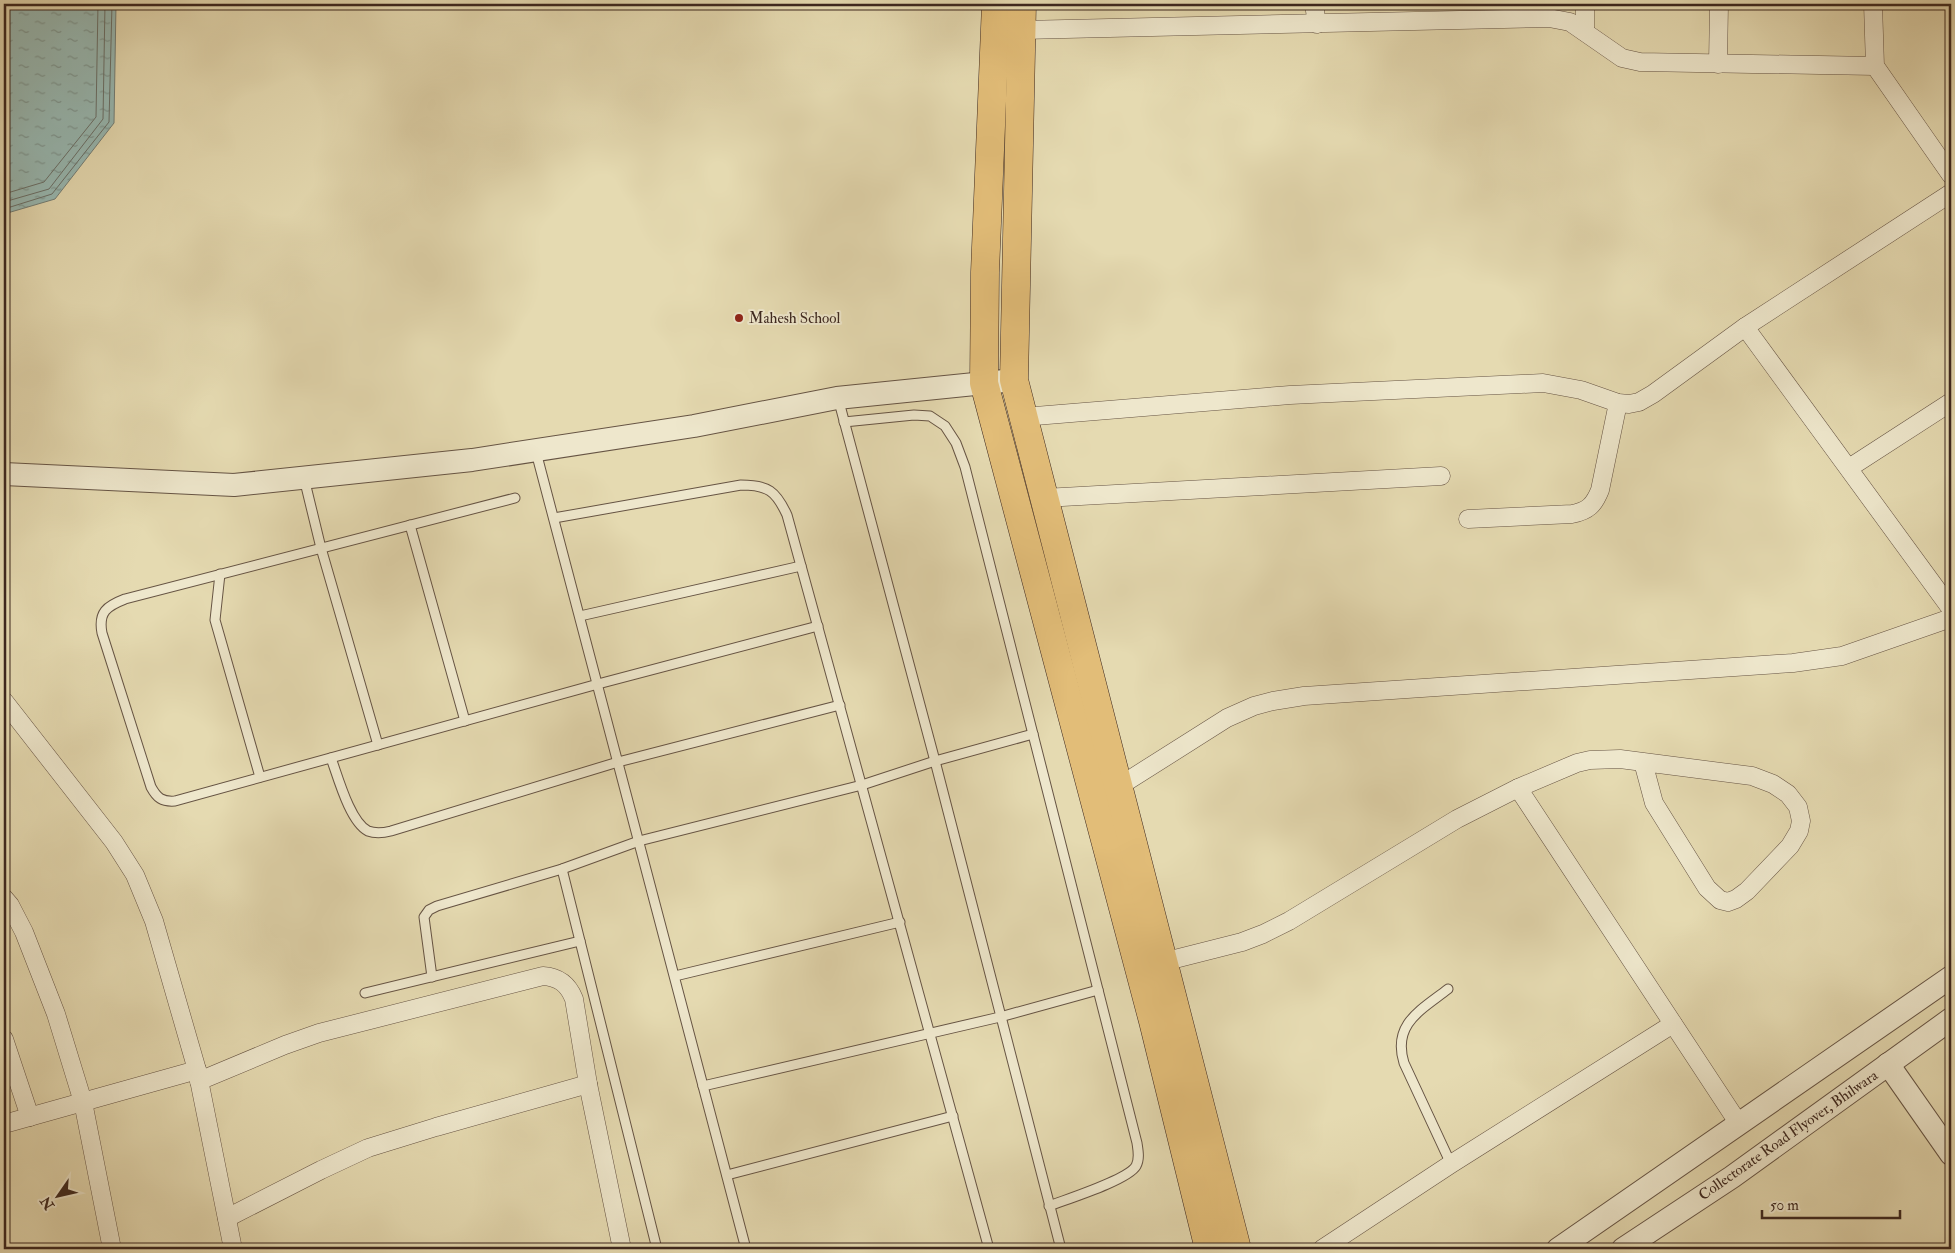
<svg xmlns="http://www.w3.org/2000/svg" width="1955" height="1253" viewBox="0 0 1955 1253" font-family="'IM FELL Double Pica',serif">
	<defs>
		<pattern id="water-ripples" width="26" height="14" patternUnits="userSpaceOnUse" patternTransform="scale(1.25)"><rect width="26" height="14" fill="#98b9b3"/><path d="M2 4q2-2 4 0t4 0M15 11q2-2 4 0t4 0" fill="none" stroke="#7d9691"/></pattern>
	</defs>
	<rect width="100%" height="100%" fill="#e5dab1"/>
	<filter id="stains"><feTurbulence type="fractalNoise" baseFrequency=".004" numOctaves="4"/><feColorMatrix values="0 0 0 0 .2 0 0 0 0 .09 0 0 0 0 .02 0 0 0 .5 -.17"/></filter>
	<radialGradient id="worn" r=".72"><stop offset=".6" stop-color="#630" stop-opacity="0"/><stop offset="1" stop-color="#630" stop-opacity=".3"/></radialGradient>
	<!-- water -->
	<path fill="url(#water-ripples)" stroke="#737f78" d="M4 4H116L114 123 55 199 4 214Z"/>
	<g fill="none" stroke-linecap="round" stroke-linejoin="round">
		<!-- shore -->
		<g stroke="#6a7069" stroke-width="1">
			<path d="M4 194 44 182 96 117 98 4"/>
			<path d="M4 202 49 189 103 119 105 4"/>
			<path d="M4 209 52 194 109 122 112 4"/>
		</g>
		<!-- service casing -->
		<g stroke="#665444" stroke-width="11">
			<g id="service">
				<path d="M838 398 935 761 1061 1249"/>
				<path d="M844 422 914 415 930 416 945 426 956 443 965 467 1137 1143C1138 1150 1140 1159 1136 1166 1128 1180 1067 1199 1049 1206"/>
				<path d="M536 452 746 1249"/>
				<path d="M304 478 321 548 378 745"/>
				<path d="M515 498 125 599C107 606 98 612 102 633L151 787C157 798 162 802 175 801L598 684 818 626"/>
				<path d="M554 518 741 485C768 485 776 491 787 515L989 1249"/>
				<path d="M410 525 465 721"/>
				<path d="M220 574 215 620 260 777"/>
				<path d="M580 616 801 566"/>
				<path d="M331 758C338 777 350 822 368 831 376 834 383 833 391 831L618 762 840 705"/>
				<path d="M562 869 657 1249"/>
				<path d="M675 976 900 922"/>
				<path d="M432 977 424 917 429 910 437 906 562 869 639 841 862 785 935 761 1033 734"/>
				<path d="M1448 989C1421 1010 1392 1024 1404 1063L1451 1164"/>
				<path d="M365 993 580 941"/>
				<path d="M703 1086 1000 1017 1098 990"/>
				<path d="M727 1175 953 1116"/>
			</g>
		</g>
		<!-- minor casing -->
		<g stroke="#665444" stroke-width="19">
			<g id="minor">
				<path d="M1314 4 1317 24"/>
				<path d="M1585 4V32"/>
				<path d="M1873 4 1875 66 1951 175"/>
				<path d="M1022 30 1549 18 1570 22 1622 58 1640 62 1875 66"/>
				<path d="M1718 64 1719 4"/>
				<path d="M1745 327 1951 609"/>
				<path d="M1023 417 1290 395 1543 383 1581 390 1618 403 1629 404 1639 402 1653 394 1745 327 1951 193"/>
				<path d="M1849 468 1951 402"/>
				<path d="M1044 498 1441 476"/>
				<path d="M1468 519 1572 514C1588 511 1594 505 1600 490L1618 403"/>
				<path d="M4 701 114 842 135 875 154 921 197 1070 4 1124"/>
				<path d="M1118 787 1227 718 1254 706 1273 701 1304 696 1793 663 1842 656 1951 618"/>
				<path d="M1518 788 1739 1124"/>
				<path d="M4 898 10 905 24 932 56 1014 83 1102 112 1249"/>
				<path d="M1163 962 1242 942 1263 934 1289 921 1457 819 1518 788 1577 763 1590 760 1620 759 1752 776 1773 784 1788 794 1798 807 1801 821 1799 831 1790 846 1747 891 1736 899 1728 902 1720 900 1707 888 1654 803 1643 762"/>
				<path d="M4 1039 30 1117"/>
				<path d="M197 1070 233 1249"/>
				<path d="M199 1081 285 1045 319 1033 543 976C559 977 568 984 574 999L588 1084 622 1249"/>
				<path d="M227 1218 321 1170 368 1148 436 1127 588 1084"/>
				<path d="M1322 1249 1451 1164 1673 1024"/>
			</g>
		</g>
		<!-- tertiary casing -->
		<g stroke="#665444" stroke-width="24">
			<g id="tertiary">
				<path d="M4 474 234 485 472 460 694 426 837 398 1014 380"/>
				<path d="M1888 1064 1951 1154"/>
				<path d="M1558 1249 1951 977"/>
				<path d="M1623 1249 1732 1177 1951 1019"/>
			</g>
		</g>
		<!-- primary casing -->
		<g stroke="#3c271f" stroke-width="29">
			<g id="primary">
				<path d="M996 4 985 272 984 383 1153 1021 1209 1249"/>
				<path d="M1022 4 1014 380 1237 1249"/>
			</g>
		</g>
		<!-- service -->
		<use href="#service" stroke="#eee7cc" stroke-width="9"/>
		<!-- minor -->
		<use href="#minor" stroke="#eee7cc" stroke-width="18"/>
		<!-- tertiary -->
		<use href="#tertiary" stroke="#eee7cc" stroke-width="22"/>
		<!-- primary -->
		<use href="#primary" stroke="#e2bd78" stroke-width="28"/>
	</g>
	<!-- markers -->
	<circle fill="#8f2418" stroke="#eee7cc" stroke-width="2" cx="739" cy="318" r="5"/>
	<g text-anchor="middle" stroke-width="4" stroke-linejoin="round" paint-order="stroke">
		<!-- poi labels -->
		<g font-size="15" fill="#3c271f" stroke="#eee7cc" text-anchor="start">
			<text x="749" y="323">Mahesh School</text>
		</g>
		<!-- street labels -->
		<g font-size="15" fill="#3c271f" stroke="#eee7cc">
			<text transform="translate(1788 1135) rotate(-35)" y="5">Collectorate Road Flyover, Bhilwara</text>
		</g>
	</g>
	<!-- margin -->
	<rect width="1955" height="1253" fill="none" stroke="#e5dab1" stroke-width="20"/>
	<rect x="5" y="5" width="1945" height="1243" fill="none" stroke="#3c271f" stroke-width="2.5"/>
	<rect x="10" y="10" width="1935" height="1233" fill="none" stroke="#3c271f"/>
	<!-- north arrow -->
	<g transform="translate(58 1196) rotate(236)" stroke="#eee7cc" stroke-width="4" paint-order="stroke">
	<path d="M0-4L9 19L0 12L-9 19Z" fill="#3c271f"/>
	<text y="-8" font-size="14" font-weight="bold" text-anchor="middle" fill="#3c271f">N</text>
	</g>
	<!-- scale -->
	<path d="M1762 1210v8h138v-8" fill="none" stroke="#3c271f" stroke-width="2.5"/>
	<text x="1770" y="1210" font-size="15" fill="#3c271f" stroke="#eee7cc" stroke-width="4" paint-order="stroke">50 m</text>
	<rect width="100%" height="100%" filter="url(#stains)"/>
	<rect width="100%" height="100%" fill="url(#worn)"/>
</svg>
